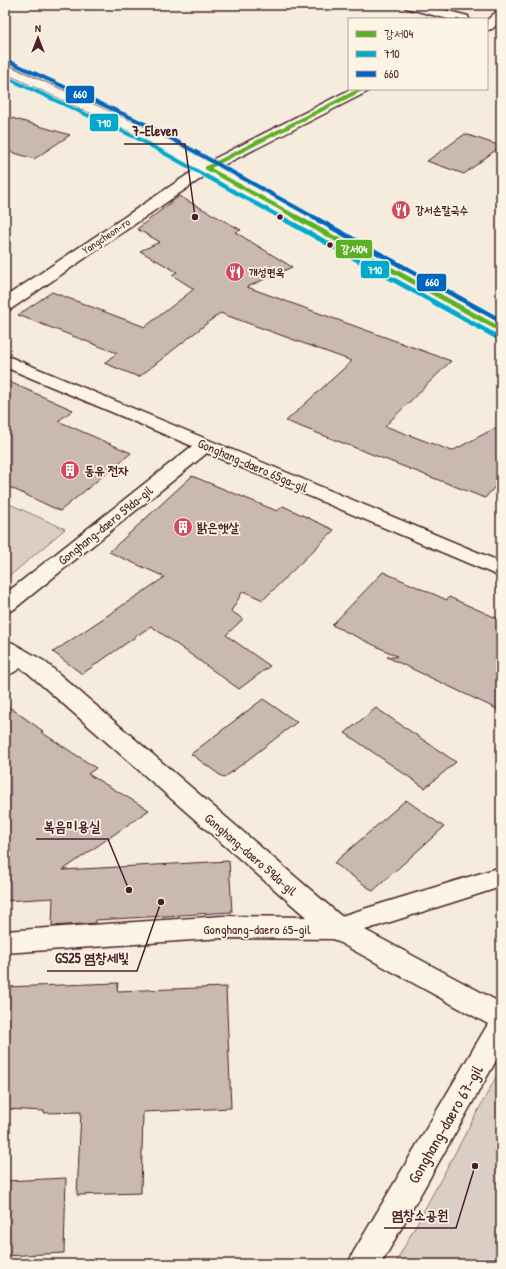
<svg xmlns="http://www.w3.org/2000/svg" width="506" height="1269" viewBox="0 0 506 1269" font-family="'Patrick Hand','Poor Story',sans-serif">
	<rect width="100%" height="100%" fill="#f5ecde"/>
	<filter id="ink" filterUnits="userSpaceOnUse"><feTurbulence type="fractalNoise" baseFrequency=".025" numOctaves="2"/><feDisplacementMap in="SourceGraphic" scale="8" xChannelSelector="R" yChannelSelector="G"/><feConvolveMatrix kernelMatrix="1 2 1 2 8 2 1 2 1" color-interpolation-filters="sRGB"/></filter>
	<g filter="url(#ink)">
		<!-- green -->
		<g fill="#dbcec4" stroke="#927678">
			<path d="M5 502 65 529 5 580Z"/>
			<path d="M501 1068V1264H395Z"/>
		</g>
		<!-- building -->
		<g fill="#cab9b1" stroke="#4a1f2b">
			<path d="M5 116 70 135 34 159 5 150Z"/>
			<path d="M465 134 501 146 464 174 427 161Z"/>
			<path d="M179 196 241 230 235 232 292 267 247 287 451 361 385 426 452 451 501 425V480L485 498 286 421 352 361 220 313 139 377 104 363 117 353 18 315 52 292 145 327 194 289 172 275 177 272 140 251 160 242 137 229Z"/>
			<path d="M5 380 73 410 58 421 131 453 60 511 5 485Z"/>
			<path d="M192 476 277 511 283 506 334 530 263 600 243 591 231 611 243 619 226 635 270 666 239 689 151 626 82 674 53 652 165 577 109 552Z"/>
			<path d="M383 572 447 600 449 597 501 620V711L387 657H396L397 656 332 625Z"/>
			<path d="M263 699 297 722 224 778 191 754Z"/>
			<path d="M5 704 43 731 41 732 96 768 88 774 149 810 63 870 229 861 232 912 96 920V923L52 926 53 898 5 901Z"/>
			<path d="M376 708 456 762 425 788 345 733Z"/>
			<path d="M406 800 444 827 373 891 334 863Z"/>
			<path d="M118 983 117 991 226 987 231 1108 143 1112 141 1193 77 1195 81 1112 44 1113V1111L5 1109V987Z"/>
			<path d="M66 1178 64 1253 5 1256V1181Z"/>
		</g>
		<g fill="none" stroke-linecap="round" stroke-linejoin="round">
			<!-- service casing -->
			<g stroke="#4a1f2b" stroke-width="3">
				<path id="service" d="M22 654 27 655 29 659C25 666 13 674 5 676V664L17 655Z"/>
			</g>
			<!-- minor casing -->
			<g stroke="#4a1f2b" stroke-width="3">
				<g id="minor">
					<path d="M404 5H425L468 16 469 19H448L406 8Z"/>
					<path d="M501 11V21L492 29 487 30V20L496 12Z"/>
					<path d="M351 89H369L367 92 212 171 11 309 5 310V297L202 165Z"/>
					<path d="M5 355 501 562V577L207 453 13 610 5 612V594L192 446 5 367Z"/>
					<path d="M5 641 13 643 44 661 341 916 501 867V887L365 930 501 1003V1052L381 1264H348L353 1253 488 1024 333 939 222 938 5 953V931L222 916 306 917 28 673 5 659Z"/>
				</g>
			</g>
			<!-- secondary casing -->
			<g stroke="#4a1f2b" stroke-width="3">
				<path id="secondary" d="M5 64 146 128 501 323V335L495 334 136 134 5 73Z"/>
			</g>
			<!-- service -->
			<use href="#service" fill="#fcf5e5" fill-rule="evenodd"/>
			<!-- minor -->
			<use href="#minor" fill="#fcf5e5" fill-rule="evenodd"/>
			<!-- secondary -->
			<use href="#secondary" fill="#fcf5e5" fill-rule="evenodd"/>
			<!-- bus-1-far1 casing -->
			<g stroke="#fcf5e5" stroke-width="6">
				<g id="bus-1-far1">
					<path d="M207 168 298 218"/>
					<path d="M207 168 362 89"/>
				</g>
			</g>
			<!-- bus-1 casing -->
			<g stroke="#fcf5e5" stroke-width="8">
				<path id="bus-1" d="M296 217 501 330"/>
			</g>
			<!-- bus-2-far1 casing -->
			<g stroke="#fcf5e5" stroke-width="6">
				<path id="bus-2-far1" d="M5 77 137 138 282 218"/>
			</g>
			<!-- bus-2 casing -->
			<g stroke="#fcf5e5" stroke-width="8">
				<path id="bus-2" d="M280 217 497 337"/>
			</g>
			<!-- bus-3-far1 casing -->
			<g stroke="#fcf5e5" stroke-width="6">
				<path id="bus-3-far1" d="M8 61 145 124 315 218"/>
			</g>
			<!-- bus-3 casing -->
			<g stroke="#fcf5e5" stroke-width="8">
				<path id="bus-3" d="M313 217 501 321"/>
			</g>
			<!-- bus-1-far1 -->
			<use href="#bus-1-far1" stroke="#5bb025" stroke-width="4"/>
			<!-- bus-1 -->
			<use href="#bus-1" stroke="#5bb025" stroke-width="5"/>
			<!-- bus-2-far1 -->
			<use href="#bus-2-far1" stroke="#00a9ce" stroke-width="4"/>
			<!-- bus-2 -->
			<use href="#bus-2" stroke="#00a9ce" stroke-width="5"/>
			<!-- bus-3-far1 -->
			<use href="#bus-3-far1" stroke="#0065bd" stroke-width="4"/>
			<!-- bus-3 -->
			<use href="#bus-3" stroke="#0065bd" stroke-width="5"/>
		</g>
	</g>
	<!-- icons -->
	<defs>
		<g id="restaurant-disc" transform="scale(1)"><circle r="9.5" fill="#d1495b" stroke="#fcf5e5"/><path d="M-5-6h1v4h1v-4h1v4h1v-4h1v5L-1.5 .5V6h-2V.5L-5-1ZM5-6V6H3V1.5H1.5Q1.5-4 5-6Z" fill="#fff"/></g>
		<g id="building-disc" transform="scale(1)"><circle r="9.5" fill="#d1495b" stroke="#fcf5e5"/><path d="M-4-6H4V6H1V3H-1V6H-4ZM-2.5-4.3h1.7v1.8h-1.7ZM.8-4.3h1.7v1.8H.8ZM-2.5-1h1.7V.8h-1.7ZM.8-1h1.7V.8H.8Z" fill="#fff"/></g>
	</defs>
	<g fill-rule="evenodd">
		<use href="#restaurant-disc" x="401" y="210"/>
		<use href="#restaurant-disc" x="235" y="272"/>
		<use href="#building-disc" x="70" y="470"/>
		<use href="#building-disc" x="183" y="527"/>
	</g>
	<!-- markers -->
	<g fill="#4a1f2b" stroke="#fcf5e5" stroke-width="1.5">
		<circle cx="280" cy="217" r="3.5"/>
		<circle cx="330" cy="245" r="3.5"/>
	</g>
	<g text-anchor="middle" stroke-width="3.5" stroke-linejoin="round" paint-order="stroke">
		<!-- far-poi labels -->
		<g font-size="11" font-weight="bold" fill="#4a1f2b" stroke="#fcf5e5" text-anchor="start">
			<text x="415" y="214">강서손칼국수</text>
			<text x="249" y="276">개성면옥</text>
		</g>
		<!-- far-street labels -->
		<g font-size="11" fill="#4a1f2b" stroke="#fcf5e5">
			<text transform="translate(106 236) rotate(-34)" y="4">Yangcheon-ro</text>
		</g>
		<!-- street labels -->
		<g font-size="13" fill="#4a1f2b" stroke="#fcf5e5">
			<text transform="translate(253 465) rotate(23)" y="5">Gonghang-daero 65ga-gil</text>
			<text transform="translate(105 525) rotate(-39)" y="5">Gonghang-daero 59da-gil</text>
			<text transform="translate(251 854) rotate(41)" y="5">Gonghang-daero 59da-gil</text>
			<text x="257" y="934">Gonghang-daero 65-gil</text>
		</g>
		<!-- poi labels -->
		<g font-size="13" font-weight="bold" fill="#4a1f2b" stroke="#fcf5e5" text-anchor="start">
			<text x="84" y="475">동유 전자</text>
			<text x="197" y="532">밝은햇살</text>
		</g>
		<!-- near-street labels -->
		<g font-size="16" fill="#4a1f2b" stroke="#fcf5e5">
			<text transform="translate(445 1124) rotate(-60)" y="6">Gonghang-daero 67-gil</text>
		</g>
	</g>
	<!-- callouts -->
	<path fill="none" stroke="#4a1f2b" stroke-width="1.5" d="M195 217L185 144H124M129 890L108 839H36M161 902L137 971H47M475 1166L456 1228H384"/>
	<g fill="#4a1f2b" stroke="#fcf5e5" stroke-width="1.5">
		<circle cx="195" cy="217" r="4"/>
		<circle cx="129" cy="890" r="4"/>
		<circle cx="161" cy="902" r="4"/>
		<circle cx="475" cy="1166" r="4"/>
	</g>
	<g font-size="14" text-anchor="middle" font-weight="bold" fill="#4a1f2b" stroke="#fcf5e5" stroke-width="3.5" stroke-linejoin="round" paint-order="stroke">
		<text x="155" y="136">7-Eleven</text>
		<text x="72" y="831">복음미용실</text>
		<text x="92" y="963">GS25 염창세빛</text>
		<text x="420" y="1220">염창소공원</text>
	</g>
	<g stroke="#fcf5e5" stroke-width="1.5">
		<rect x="65" y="85" width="30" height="19" rx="4" fill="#0065bd"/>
		<rect x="89" y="113" width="30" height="19" rx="4" fill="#00a9ce"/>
		<rect x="335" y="239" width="38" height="20" rx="4" fill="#5bb025"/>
		<rect x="360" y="260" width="30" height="19" rx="4" fill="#00a9ce"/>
		<rect x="416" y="273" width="31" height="19" rx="4" fill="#0065bd"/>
	</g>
	<g font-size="11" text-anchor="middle" font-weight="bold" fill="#fff">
		<text x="80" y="98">660</text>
		<text x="104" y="127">710</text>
		<text x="354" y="253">강서04</text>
		<text x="375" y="274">710</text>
		<text x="432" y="286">660</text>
	</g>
	<!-- margin -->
	<rect width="506" height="1269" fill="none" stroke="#fcf5e5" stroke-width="20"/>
	<rect x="10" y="10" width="486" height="1249" fill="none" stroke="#4a1f2b" stroke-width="1.5" filter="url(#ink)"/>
	<!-- legend -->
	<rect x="348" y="18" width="140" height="72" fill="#fcf5e5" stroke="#b59f9b"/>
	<rect x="356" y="31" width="20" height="6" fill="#5bb025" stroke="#b59f9b"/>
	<text x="384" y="38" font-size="12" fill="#4a1f2b">강서04</text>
	<rect x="356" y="51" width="20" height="6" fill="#00a9ce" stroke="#b59f9b"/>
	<text x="384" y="58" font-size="12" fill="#4a1f2b">710</text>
	<rect x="356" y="71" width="20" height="6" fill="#0065bd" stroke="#b59f9b"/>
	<text x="384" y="78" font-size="12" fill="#4a1f2b">660</text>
	<!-- north arrow -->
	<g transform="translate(38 38)" stroke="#fcf5e5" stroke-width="3" paint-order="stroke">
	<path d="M0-3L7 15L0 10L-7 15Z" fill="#4a1f2b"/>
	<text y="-6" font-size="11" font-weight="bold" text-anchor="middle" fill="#4a1f2b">N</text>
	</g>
</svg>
